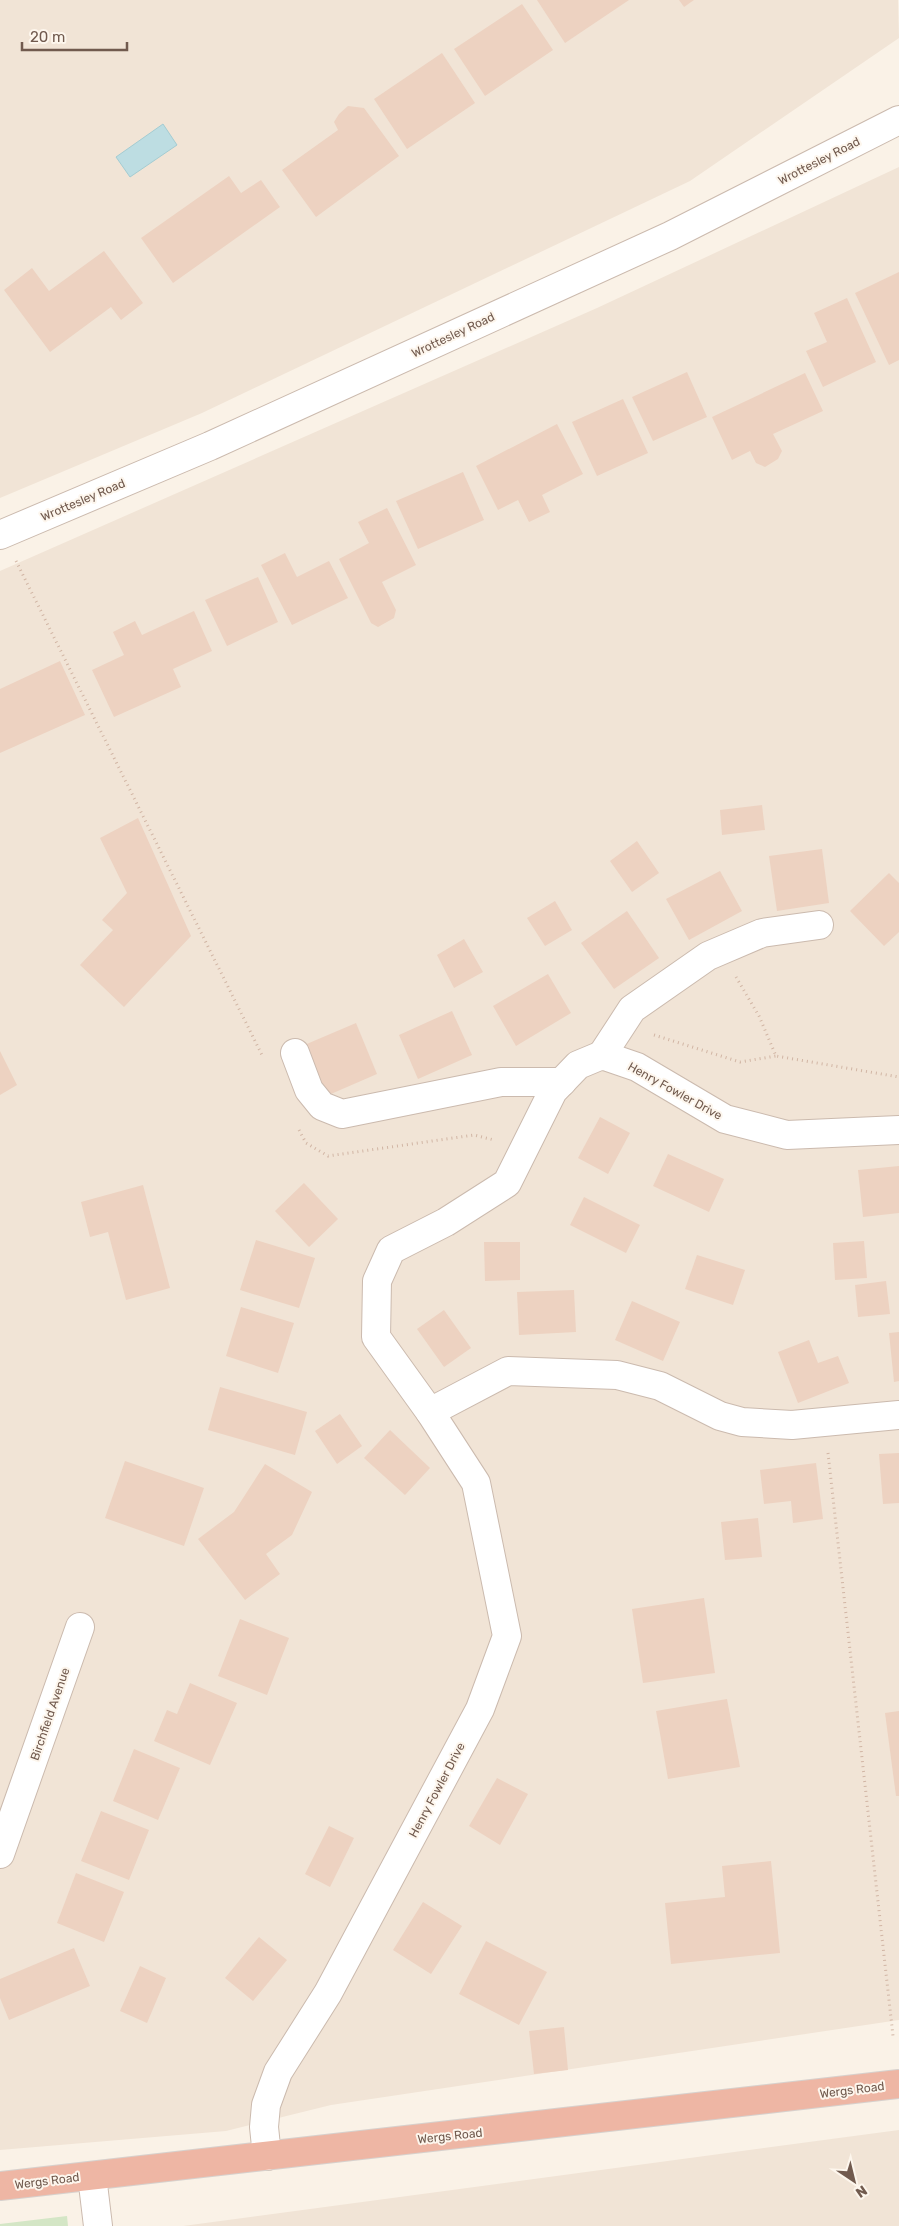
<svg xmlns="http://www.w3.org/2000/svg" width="899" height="2226" viewBox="0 0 899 2226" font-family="Rubik,sans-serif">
	<rect width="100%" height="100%" fill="#faf2e7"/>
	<!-- residential -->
	<g fill="#f1e4d6">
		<path d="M0 0H898L899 38 690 181 202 413 0 498Z"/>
		<path d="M899 167V2020L331 2105 226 2131 0 2150V571L597 308Z"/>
		<path d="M899 2130V2226H183Z"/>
	</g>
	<!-- green -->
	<path fill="#d4e6c6" d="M67 2216 68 2226H0V2224Z"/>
	<!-- water -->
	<path fill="#bddde2" stroke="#a4ccd2" d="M163 124 177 145 130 177 116 157Z"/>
	<!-- building -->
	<g fill="#edd2c1">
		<path d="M537 0H629L565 43Z"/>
		<path d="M679 0H694L684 7Z"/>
		<path d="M522 4 553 50 485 96 454 49Z"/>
		<path d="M442 53 475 103 407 149 374 99Z"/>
		<path d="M348 106 364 108 399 156 316 217 282 170 338 130 334 122 339 114Z"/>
		<path d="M229 176 241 193 261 180 280 207 173 283 141 238Z"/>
		<path d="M104 251 143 303 121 320 111 307 50 352 4 290 32 268 49 291Z"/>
		<path d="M899 272V360L889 365 855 293Z"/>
		<path d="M847 298 876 362 823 387 806 351 827 342 814 313Z"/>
		<path d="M687 372 707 417 653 441 632 397Z"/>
		<path d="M805 373 823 411 773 434 782 451 778 459 765 467 756 463 750 451 732 460 712 417Z"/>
		<path d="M623 399 648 453 597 476 572 422Z"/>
		<path d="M557 424 583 474 542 495 550 512 529 522 518 500 498 510 476 466Z"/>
		<path d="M463 472 484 520 418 549 396 501Z"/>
		<path d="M387 508 416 565 382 582 396 610 394 618 378 627 371 623 339 559 369 543 358 522Z"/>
		<path d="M285 553 297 577 329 561 348 598 292 625 261 565Z"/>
		<path d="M258 577 278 622 227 646 205 600Z"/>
		<path d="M194 611 212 651 173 669 181 687 114 717 92 670 124 655 113 632 135 621 142 635Z"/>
		<path d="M60 661 85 715 0 753V689Z"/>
		<path d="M762 805 765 830 722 835 720 810Z"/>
		<path d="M138 818 191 936 124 1007 80 965 113 930 102 920 127 893 100 838Z"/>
		<path d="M637 841 659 873 632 892 610 861Z"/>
		<path d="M822 849 829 903 777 911 769 856Z"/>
		<path d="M720 871 742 911 689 940 666 899Z"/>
		<path d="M889 873 899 883V932L884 946 850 911Z"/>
		<path d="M555 901 572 930 545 946 527 918Z"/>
		<path d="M627 911 659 958 614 989 581 943Z"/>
		<path d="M464 939 483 972 454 988 437 955Z"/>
		<path d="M548 974 571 1013 516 1046 493 1006Z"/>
		<path d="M452 1011 472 1055 418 1079 399 1035Z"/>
		<path d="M356 1023 377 1074 324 1097 302 1046Z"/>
		<path d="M0 1051 17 1085 0 1095Z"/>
		<path d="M600 1117 630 1133 608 1174 578 1158Z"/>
		<path d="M668 1154 724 1179 709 1212 653 1186Z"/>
		<path d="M899 1166V1213L863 1217 858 1170Z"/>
		<path d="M304 1183 338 1219 309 1247 275 1211Z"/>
		<path d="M143 1185 170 1288 126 1300 108 1232 90 1237 81 1202Z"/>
		<path d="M584 1197 640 1225 626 1253 570 1225Z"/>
		<path d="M256 1240 315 1258 299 1308 240 1290Z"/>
		<path d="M864 1241 867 1278 835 1280 833 1243Z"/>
		<path d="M484 1242H520V1280L485 1281Z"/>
		<path d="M697 1255 745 1270 733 1305 685 1289Z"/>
		<path d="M886 1281 890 1314 858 1317 855 1285Z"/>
		<path d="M574 1290 576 1332 519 1335 517 1292Z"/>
		<path d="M632 1301 680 1322 663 1361 615 1340Z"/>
		<path d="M241 1307 294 1323 278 1373 226 1356Z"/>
		<path d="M444 1310 471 1348 444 1367 417 1329Z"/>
		<path d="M899 1332V1381L894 1382 889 1333Z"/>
		<path d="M809 1340 818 1363 838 1356 849 1383 798 1403 778 1352Z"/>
		<path d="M220 1387 307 1412 295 1455 208 1430Z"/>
		<path d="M340 1414 362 1446 337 1464 315 1431Z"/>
		<path d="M390 1430 430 1468 405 1495 364 1458Z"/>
		<path d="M899 1453V1503L883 1504 879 1454Z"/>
		<path d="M125 1461 204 1488 184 1546 105 1518Z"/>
		<path d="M816 1463 823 1519 793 1523 791 1501 764 1504 760 1470Z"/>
		<path d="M265 1464 312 1492 292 1535 266 1554 280 1574 245 1600 198 1539 234 1512Z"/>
		<path d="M758 1518 762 1557 725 1560 721 1522Z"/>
		<path d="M704 1598 715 1673 643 1683 632 1609Z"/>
		<path d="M240 1619 289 1638 267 1695 218 1676Z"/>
		<path d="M190 1683 237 1703 210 1765 154 1741 167 1710 177 1714Z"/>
		<path d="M727 1699 740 1767 668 1779 656 1711Z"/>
		<path d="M899 1711V1796H896L885 1713Z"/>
		<path d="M134 1749 180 1768 158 1820 113 1801Z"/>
		<path d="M497 1778 528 1794 500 1845 469 1826Z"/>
		<path d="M101 1811 149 1830 129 1880 81 1861Z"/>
		<path d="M329 1826 354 1838 330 1887 305 1874Z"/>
		<path d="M771 1861 780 1953 671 1964 665 1903 725 1897 722 1866Z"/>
		<path d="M76 1873 124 1892 104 1942 57 1923Z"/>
		<path d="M423 1902 462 1926 431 1974 393 1950Z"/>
		<path d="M259 1937 287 1960 253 2001 225 1978Z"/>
		<path d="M486 1941 547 1972 519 2025 459 1994Z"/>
		<path d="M74 1948 90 1986 9 2020 0 1998V1979Z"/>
		<path d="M140 1966 166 1978 147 2023 120 2011Z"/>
		<path d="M564 2027 568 2070 534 2074 529 2031Z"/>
	</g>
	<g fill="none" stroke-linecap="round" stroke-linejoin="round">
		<!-- minor casing -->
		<g stroke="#cbbaae" stroke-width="30">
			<g id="minor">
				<path d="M0 535 210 446 670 236 899 120"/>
				<path d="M295 1053 309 1090 322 1106 342 1114 501 1082H562"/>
				<path d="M602 1055 632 1009 708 956 762 933 819 925"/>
				<path d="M430 1412 508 1371 617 1375 660 1386 720 1416 742 1422 792 1425 899 1415"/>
				<path d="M0 1854 80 1627"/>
				<path d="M267 2156 264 2127 266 2105 278 2072 328 1993 480 1709 507 1636 476 1483 430 1412 376 1337 377 1281 391 1250 446 1222 507 1183 553 1091 578 1065 602 1055 637 1067 725 1119 787 1135 899 1130"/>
				<path d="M92 2176 98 2226"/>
			</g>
		</g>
		<!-- highway casing -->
		<g stroke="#d7d1cd" stroke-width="30">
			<path id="highway" d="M0 2186 899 2084"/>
		</g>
		<!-- path -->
		<g stroke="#d1b5a4" stroke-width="3" stroke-dasharray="1 4" stroke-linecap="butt">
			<path d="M16 561 262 1055"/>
			<path d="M736 977 759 1016 776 1056 899 1077"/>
			<path d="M654 1035 740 1062 776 1056"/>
			<path d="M299 1130 306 1143 328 1156 474 1135 494 1140"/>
			<path d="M828 1453 893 2036"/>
		</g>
		<!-- minor -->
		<use href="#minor" stroke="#fff" stroke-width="28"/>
		<!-- highway -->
		<use href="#highway" stroke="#eeb6a4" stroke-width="28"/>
	</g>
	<g text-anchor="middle" stroke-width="4" stroke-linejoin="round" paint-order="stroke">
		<!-- street labels -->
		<g font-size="12" fill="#715a4e" stroke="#fdf6ed">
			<text transform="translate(819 161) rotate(-27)" y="4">Wrottesley Road</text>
			<text transform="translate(453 335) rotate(-25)" y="4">Wrottesley Road</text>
			<text transform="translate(83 500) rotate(-23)" y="4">Wrottesley Road</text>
			<text transform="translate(675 1091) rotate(29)" y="4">Henry Fowler Drive</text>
			<text transform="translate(50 1714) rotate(-71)" y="4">Birchfield Avenue</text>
			<text transform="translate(437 1790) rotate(-62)" y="4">Henry Fowler Drive</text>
			<text transform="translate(852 2090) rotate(-7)" y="4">Wergs Road</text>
			<text transform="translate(450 2136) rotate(-6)" y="4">Wergs Road</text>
			<text transform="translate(47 2181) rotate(-7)" y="4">Wergs Road</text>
		</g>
	</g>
	<!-- north arrow -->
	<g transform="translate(854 2181) rotate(145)" stroke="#fdf6ed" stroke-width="4" paint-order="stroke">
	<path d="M0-4L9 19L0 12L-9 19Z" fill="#715a4e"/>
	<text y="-8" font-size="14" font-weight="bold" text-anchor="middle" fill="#715a4e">N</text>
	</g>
	<!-- scale -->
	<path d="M22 42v8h105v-8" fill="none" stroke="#715a4e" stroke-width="2.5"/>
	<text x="30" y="42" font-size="15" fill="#715a4e" stroke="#fdf6ed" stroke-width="4" paint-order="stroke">20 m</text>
</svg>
